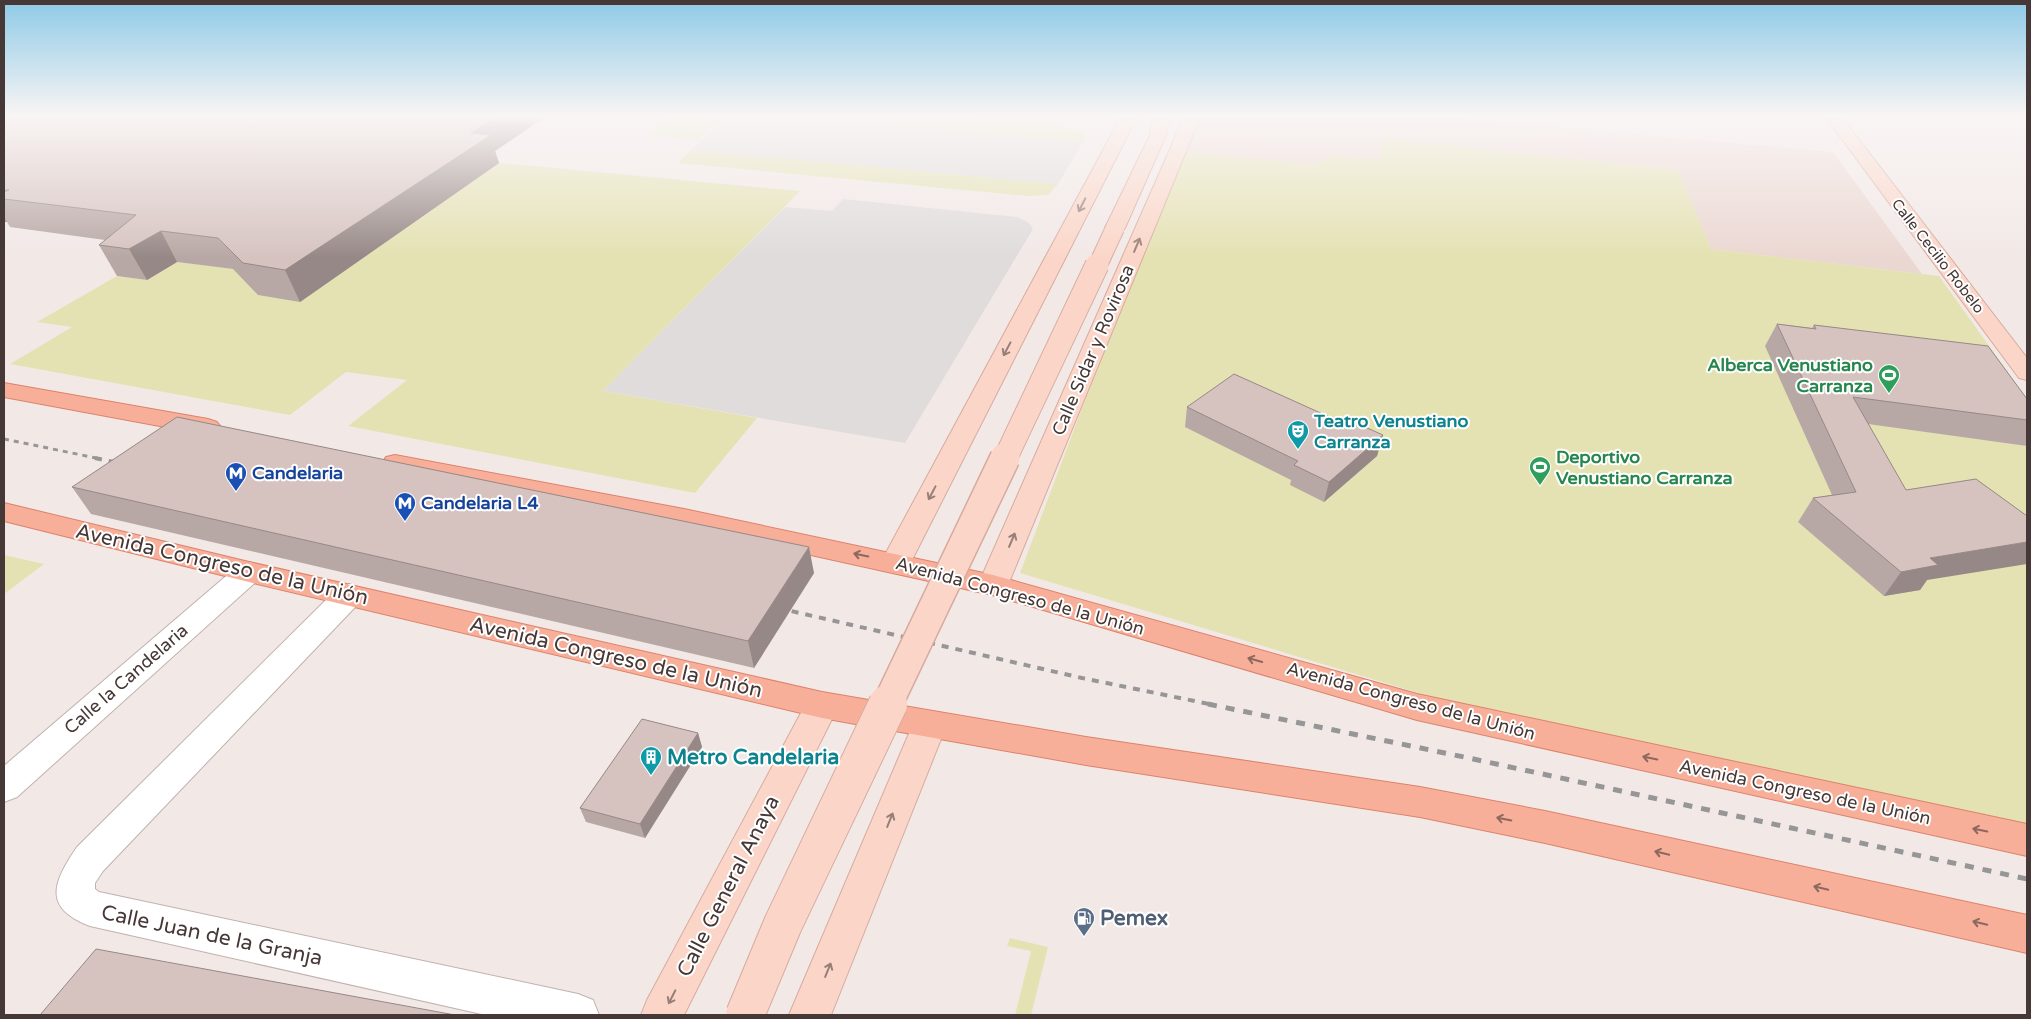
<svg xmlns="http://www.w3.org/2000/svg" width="2031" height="1019" viewBox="0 0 2031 1019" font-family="'Varela Round',sans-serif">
	<rect width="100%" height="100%" fill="#f2e9e7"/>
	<!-- education -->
	<path fill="#ebd7d2" d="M1194 115H1416L1833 152 1922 274 1711 249 1678 170 1382 138 1380 160 1331 155 1315 165 1179 151Z"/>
	<!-- green -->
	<g fill="#e4e2b2">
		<path d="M672 115 720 119 697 140 647 135Z"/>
		<path d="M771 115H921L1073 128 1082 132 1085 137 1083 142Z"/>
		<path d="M1381 138 1678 170 1711 249 1939 276 2027 399V827L1733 770 1535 728 1020 573 1179 151 1315 165 1331 155 1379 160Z"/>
		<path d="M691 150 1058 184 1048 195 1029 196 678 163Z"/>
		<path d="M499 163 800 191 603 391 757 418 695 493 348 426 407 380 346 372 290 415 10 364 72 327 37 322 117 276 147 280 177 262 233 269 300 302Z"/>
		<path d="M4 555 44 564 4 594Z"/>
		<path d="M1010 938 1048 947 1031 1015H1015L1031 951 1007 946Z"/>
	</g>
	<!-- parking -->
	<g fill="#e1dcdc">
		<path d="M731 115H771L1083 142 1058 184 691 150Z"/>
		<path d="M843 199 1017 217 1028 222 1033 229 905 443 603 391 785 207 832 211Z"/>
	</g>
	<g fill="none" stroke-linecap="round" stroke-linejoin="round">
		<!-- street casing -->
		<g stroke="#c0b1ad" stroke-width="2">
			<g id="street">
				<path d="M249 562 259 565 264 572 259 579 17 797 4 802V766L239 565Z"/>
				<path d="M349 584 360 588 364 595 360 602 103 871 95 883V889L99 892 578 994 593 1000 599 1015H486L90 926C42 908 53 882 77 847L338 588Z"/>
			</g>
		</g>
		<!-- secondary casing -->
		<g stroke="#d6ab9e" stroke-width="2">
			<g id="secondary">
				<path d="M1122 115H1138L911 562 906 569 896 572 886 569 881 562Z"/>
				<path d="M1153 115H1169L1166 135 1125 228 1122 232 1115 234 1108 232 1105 228 1150 135Z"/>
				<path d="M1185 115H1201L1008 585 1004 592 993 595 982 592 978 585Z"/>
				<path d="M1824 115H1840L2027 358V380L2019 378Z"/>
				<path d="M822 692 834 696 839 705 684 1015H641L647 1000 810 696Z"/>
				<path d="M930 711 942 715 947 724 831 1015H789L913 724 918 715Z"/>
			</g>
		</g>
		<!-- primary casing -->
		<g stroke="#dc836b" stroke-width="2">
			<g id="primary">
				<path d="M4 383 208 419 217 422 221 427 217 432 208 435 4 397Z"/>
				<path d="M395 455 684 509 993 575 1417 694 2027 824V856L1417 720 992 595 684 527 386 469 382 463 386 457Z"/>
				<path d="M4 503 249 562 822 692 1086 737 1420 787 1545 811 2027 915V953L1545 843 1420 817 1086 765 822 718 249 582 4 521Z"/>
			</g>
		</g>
		<!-- street -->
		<use href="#street" fill="#fff" fill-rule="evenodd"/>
		<!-- secondary -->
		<use href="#secondary" fill="#fbd6c8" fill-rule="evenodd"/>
		<!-- primary -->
		<use href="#primary" fill="#f8af9a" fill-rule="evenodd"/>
		<!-- rail-far2 -->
		<path stroke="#969696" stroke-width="3" stroke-dasharray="5 5" stroke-linecap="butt" d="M4 439 101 459"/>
		<!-- rail-far1 -->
		<g stroke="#969696" stroke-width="4" stroke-dasharray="7 7" stroke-linecap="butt">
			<path d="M95 458 124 464"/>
			<path d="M778 608 1082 678 1214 705"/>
		</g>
		<!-- rail -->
		<path stroke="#969696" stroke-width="5" stroke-dasharray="9 9" stroke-linecap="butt" d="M1208 704 1464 757 2027 879"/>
		<!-- secondary-bridge-far3 casing -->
		<g stroke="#d6ab9e" stroke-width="20" stroke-linecap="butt">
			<path id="secondary-bridge-far3" d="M1097 267 1115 228"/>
		</g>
		<!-- secondary-bridge-far2 casing -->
		<g stroke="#d6ab9e" stroke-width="25" stroke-linecap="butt">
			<path id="secondary-bridge-far2" d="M1005 459 1097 265"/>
		</g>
		<!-- secondary-bridge-far1 casing -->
		<g stroke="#d6ab9e" stroke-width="32" stroke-linecap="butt">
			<path id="secondary-bridge-far1" d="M887 705 1005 458"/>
		</g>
		<!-- secondary-bridge casing -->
		<g stroke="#d6ab9e" stroke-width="40" stroke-linecap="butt">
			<path id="secondary-bridge" d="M745 1015 783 924 888 704"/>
		</g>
		<!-- secondary-bridge-far3 -->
		<use href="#secondary-bridge-far3" stroke="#fbd6c8" stroke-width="18"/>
		<!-- secondary-bridge-far2 -->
		<use href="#secondary-bridge-far2" stroke="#fbd6c8" stroke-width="23"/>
		<!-- secondary-bridge-far1 -->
		<use href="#secondary-bridge-far1" stroke="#fbd6c8" stroke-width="29"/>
		<!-- secondary-bridge -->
		<use href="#secondary-bridge" stroke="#fbd6c8" stroke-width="38"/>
	</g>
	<!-- wall -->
	<g fill="#b8a8a5">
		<path d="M403 115H548L495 151 499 163 300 302 258 295 233 269 177 262 147 280 117 276 99 245 105 240 10 227 7 222H4V121L400 117Z"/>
		<path d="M1777 324 1812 328 1814 325 2027 399V446L1868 424 1927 580 1920 590 1884 596 1798 522 1813 498 1832 495 1765 346Z"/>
		<path d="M1187 407 1345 424 1383 435 1377 456 1324 502 1290 485 1291 480 1185 427Z"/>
		<path d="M72 487 814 573 754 668 91 514Z"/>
		<path d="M698 733 702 747 645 838 586 822 580 808Z"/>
	</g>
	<!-- shaded-wall -->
	<g fill="#968886">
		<path d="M500 115H548L495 151 499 163 300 302 285 270 471 133Z"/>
		<path d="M4 217 7 222H4Z"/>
		<path d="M161 231 177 262 147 280 129 249Z"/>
		<path d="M1383 435 1377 456 1324 502 1329 482Z"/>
		<path d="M2027 542V564L1927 580 1920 590 1884 596 1901 572 1930 558Z"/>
		<path d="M809 547 814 573 754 668 748 641Z"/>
		<path d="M698 733 702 747 645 838 640 824Z"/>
	</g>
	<!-- building -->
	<g fill="#d6c3c0" stroke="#968886">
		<path d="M17 115H380L400 117 403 115H500L471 133 491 135 285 270 243 263 218 238 161 231 129 249 99 245 136 215 4 199V192L9 190H4V121Z"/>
		<path d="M1777 324 1816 329 1814 325 1988 346 2027 399V420L1853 397 1906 490 1976 479 2027 516V542L1930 558 1938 565 1901 572 1813 498 1856 492Z"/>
		<path d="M1234 374 1345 424 1349 420 1383 435 1329 482 1294 465 1298 461 1187 407Z"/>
		<path d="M177 417 809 547 748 641 72 487Z"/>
		<path d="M642 719 698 733 640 824 580 808Z"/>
		<path d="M96 949 455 1015H40Z"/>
	</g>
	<!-- one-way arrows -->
	<defs><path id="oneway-shaft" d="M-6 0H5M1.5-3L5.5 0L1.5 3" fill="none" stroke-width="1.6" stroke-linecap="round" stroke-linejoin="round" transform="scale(1.25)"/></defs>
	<g stroke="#977f78">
		<use href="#oneway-shaft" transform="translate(1082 205) rotate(117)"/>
		<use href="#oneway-shaft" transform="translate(1137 245) rotate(-67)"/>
		<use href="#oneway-shaft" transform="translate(1007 349) rotate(118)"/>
		<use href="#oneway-shaft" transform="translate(932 493) rotate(118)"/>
		<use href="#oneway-shaft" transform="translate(1012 540) rotate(-67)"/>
		<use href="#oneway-shaft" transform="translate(890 820) rotate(-68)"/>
		<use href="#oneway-shaft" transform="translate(828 970) rotate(-68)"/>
		<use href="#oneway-shaft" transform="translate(672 997) rotate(117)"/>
	</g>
	<g stroke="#8d685e">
		<use href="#oneway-shaft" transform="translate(861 555) rotate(-168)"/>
		<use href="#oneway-shaft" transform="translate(1255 660) rotate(-164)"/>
		<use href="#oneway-shaft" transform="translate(1650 758) rotate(-168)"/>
		<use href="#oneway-shaft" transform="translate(1504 819) rotate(-169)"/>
		<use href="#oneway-shaft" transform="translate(1980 830) rotate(-168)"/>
		<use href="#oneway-shaft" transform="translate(1662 853) rotate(-167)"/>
		<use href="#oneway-shaft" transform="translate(1821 888) rotate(-167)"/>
		<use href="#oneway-shaft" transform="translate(1980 923) rotate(-167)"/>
	</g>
	<!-- sky -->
	<linearGradient id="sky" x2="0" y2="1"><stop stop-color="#8ecae7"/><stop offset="0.45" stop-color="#f9f5f4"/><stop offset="1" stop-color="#f9f5f4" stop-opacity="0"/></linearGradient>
	<rect width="2031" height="258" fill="url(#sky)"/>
	<!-- icons -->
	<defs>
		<g id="stadium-pin" transform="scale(1.125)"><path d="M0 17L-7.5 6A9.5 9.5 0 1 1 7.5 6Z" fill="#2e9e5b" stroke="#fff"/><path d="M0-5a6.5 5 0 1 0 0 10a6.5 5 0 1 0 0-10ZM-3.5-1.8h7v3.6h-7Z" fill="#fff"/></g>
		<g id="theatre-pin" transform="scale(1.125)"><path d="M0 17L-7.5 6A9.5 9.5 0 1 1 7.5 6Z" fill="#0f9aa8" stroke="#fff"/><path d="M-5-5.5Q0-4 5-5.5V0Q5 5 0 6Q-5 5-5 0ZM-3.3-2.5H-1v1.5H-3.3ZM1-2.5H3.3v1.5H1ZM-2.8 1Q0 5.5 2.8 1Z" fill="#fff"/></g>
		<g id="metro-pin" transform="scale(1.125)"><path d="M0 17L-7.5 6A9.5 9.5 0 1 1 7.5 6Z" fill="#1a4fb4" stroke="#fff"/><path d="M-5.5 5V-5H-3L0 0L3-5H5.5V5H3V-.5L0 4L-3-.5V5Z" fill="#fff"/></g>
		<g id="building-pin" transform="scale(1.125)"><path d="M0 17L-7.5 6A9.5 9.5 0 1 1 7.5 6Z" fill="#0f9aa8" stroke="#fff"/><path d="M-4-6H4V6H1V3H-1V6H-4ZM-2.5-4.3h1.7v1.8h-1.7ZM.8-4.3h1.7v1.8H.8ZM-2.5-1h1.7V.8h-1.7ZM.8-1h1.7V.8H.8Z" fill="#fff"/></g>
		<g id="fuel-pin" transform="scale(1.125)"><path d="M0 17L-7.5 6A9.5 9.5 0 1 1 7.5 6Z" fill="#5c6f8a" stroke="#fff"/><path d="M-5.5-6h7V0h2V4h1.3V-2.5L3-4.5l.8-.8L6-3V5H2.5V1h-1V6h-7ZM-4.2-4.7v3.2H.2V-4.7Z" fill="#fff"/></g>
	</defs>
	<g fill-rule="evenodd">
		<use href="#stadium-pin" x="1889" y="375"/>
		<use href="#theatre-pin" x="1298" y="431"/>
		<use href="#stadium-pin" x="1540" y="467"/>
		<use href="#metro-pin" x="236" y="473"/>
		<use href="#metro-pin" x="405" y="503"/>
		<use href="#building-pin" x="651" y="757"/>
		<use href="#fuel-pin" x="1084" y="918"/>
	</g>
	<g text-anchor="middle" stroke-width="4" stroke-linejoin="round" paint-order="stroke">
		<!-- far-street labels -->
		<g font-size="15" fill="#453836" stroke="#fff">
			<text transform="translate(1938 256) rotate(52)" y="5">Calle Cecilio Robelo</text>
		</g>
		<!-- street labels -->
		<g font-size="18" fill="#453836" stroke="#fff">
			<text transform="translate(1093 350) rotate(-67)" y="6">Calle Sidar y Rovirosa</text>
			<text transform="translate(1020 596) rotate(15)" y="6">Avenida Congreso de la Unión</text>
			<text transform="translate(126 679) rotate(-41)" y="6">Calle la Candelaria</text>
			<text transform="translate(1411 701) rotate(15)" y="6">Avenida Congreso de la Unión</text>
			<text transform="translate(1805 792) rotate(12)" y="6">Avenida Congreso de la Unión</text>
		</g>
		<!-- leisure labels -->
		<g font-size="18" font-weight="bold" fill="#27864d" stroke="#fff" text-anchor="end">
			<text x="1873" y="371">Alberca Venustiano<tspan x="1873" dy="21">Carranza</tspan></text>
			<text x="1556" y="463" text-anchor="start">Deportivo<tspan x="1556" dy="21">Venustiano Carranza</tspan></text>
		</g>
		<!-- culture labels -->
		<g font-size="18" font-weight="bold" fill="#0d838f" stroke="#fff" text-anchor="start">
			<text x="1314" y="427">Teatro Venustiano<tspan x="1314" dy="21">Carranza</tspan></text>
		</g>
		<!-- transit labels -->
		<g font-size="18" font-weight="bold" fill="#164399" stroke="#fff" text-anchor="start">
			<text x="252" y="479">Candelaria</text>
			<text x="421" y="509">Candelaria L4</text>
		</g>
		<!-- near-street labels -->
		<g font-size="21" fill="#453836" stroke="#fff">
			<text transform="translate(222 564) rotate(13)" y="7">Avenida Congreso de la Unión</text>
			<text transform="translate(616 657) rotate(13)" y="7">Avenida Congreso de la Unión</text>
			<text transform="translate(728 886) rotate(-63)" y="7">Calle General Anaya</text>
			<text transform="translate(212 935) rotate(12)" y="7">Calle Juan de la Granja</text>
		</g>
		<!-- near-culture labels -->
		<g font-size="21" font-weight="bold" fill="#0d838f" stroke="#fff" text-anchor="start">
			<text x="667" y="764">Metro Candelaria</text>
		</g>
		<!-- near-service labels -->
		<g font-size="21" font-weight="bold" fill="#4e5e75" stroke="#fff" text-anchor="start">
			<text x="1100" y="925">Pemex</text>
		</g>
	</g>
	<!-- border -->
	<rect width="2031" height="1019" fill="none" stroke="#453836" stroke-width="10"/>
</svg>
